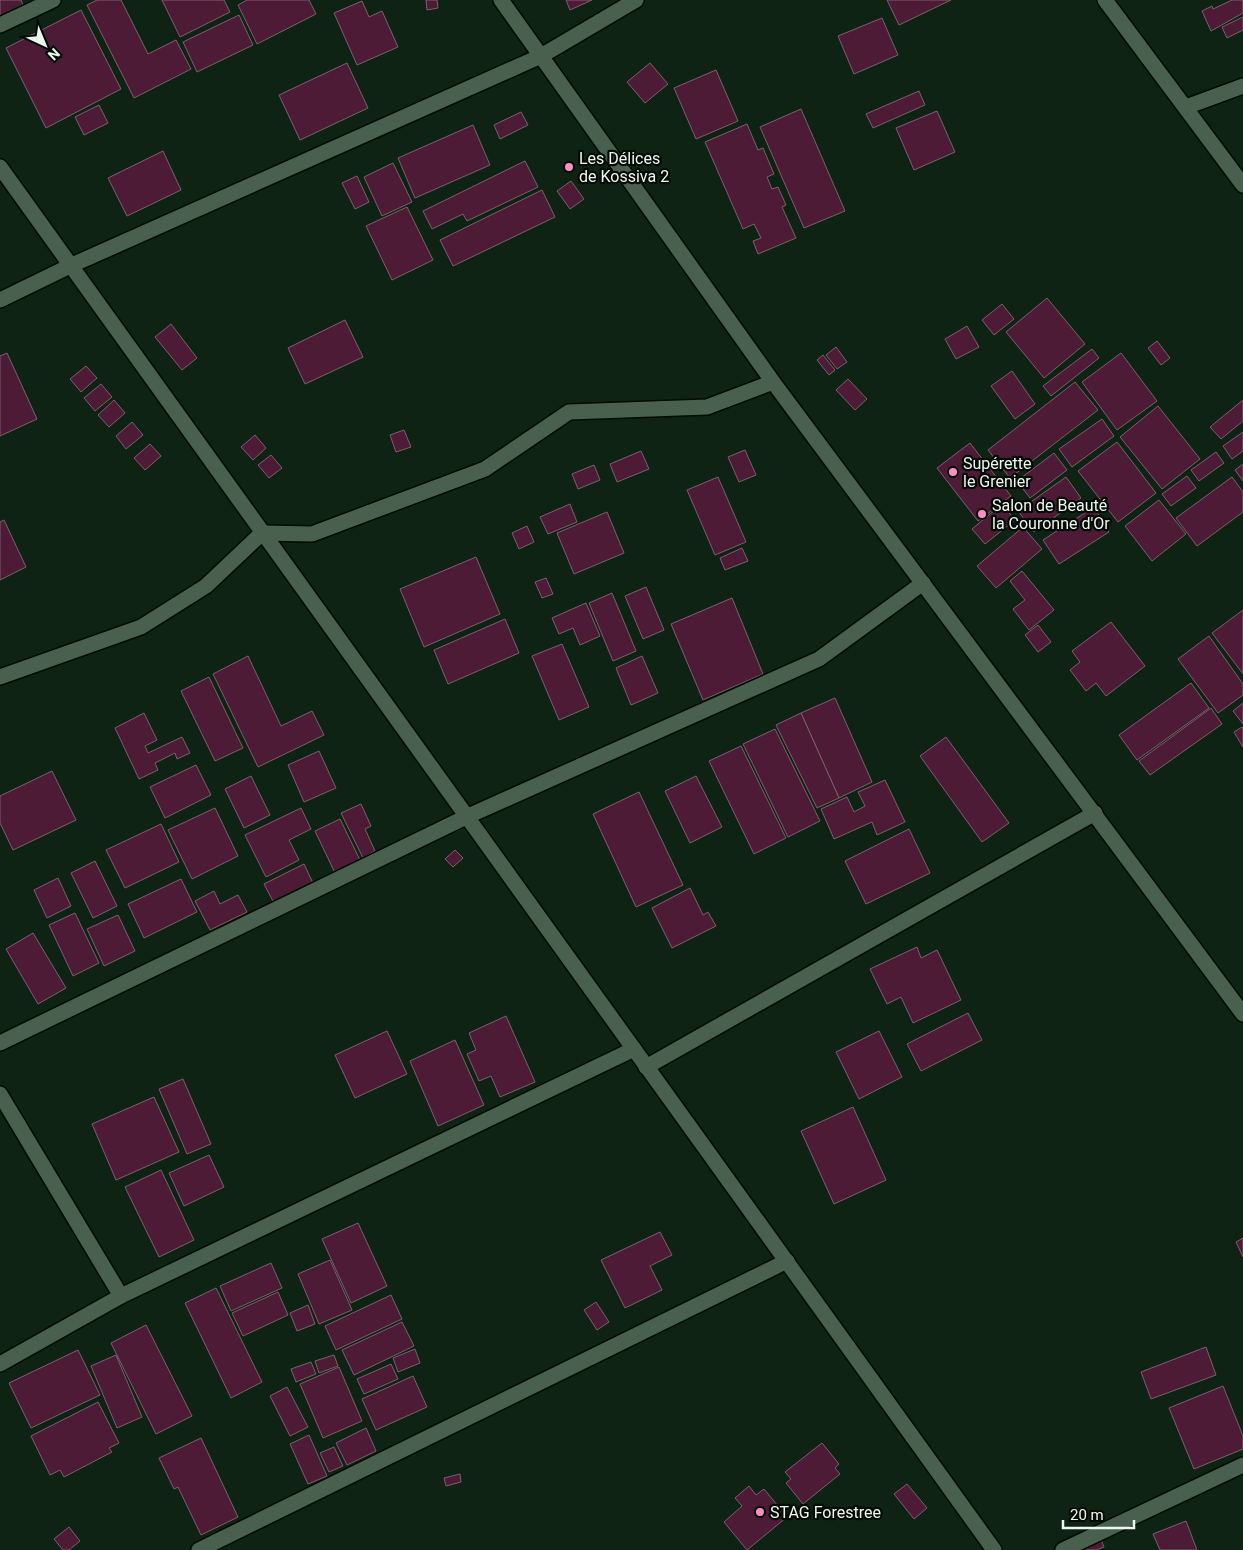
<svg xmlns="http://www.w3.org/2000/svg" width="1243" height="1550" viewBox="0 0 1243 1550" font-family="Roboto,sans-serif">
	<rect width="100%" height="100%" fill="#0f2314"/>
	<!-- building -->
	<g fill="#4e1b37" stroke="#7a606c">
		<path d="M0 0H21L23 5 0 16Z"/>
		<path d="M97 0H121L148 54 176 40 191 69 134 98 87 5Z"/>
		<path d="M162 0H224L230 12 180 37Z"/>
		<path d="M247 0H309L316 14 257 44 238 5Z"/>
		<path d="M426 0H437L438 8 427 10Z"/>
		<path d="M566 0H592L570 10Z"/>
		<path d="M887 0H951L899 25Z"/>
		<path d="M1232 0H1243V13L1211 31 1202 11 1212 6 1213 9Z"/>
		<path d="M362 1 369 17 382 11 398 47 357 65 334 13Z"/>
		<path d="M81 10 121 89 46 128 6 48Z"/>
		<path d="M239 15 253 45 197 72 183 42Z"/>
		<path d="M1243 17V30L1227 38 1222 27Z"/>
		<path d="M882 18 898 55 854 74 838 36Z"/>
		<path d="M347 63 368 108 300 140 279 95Z"/>
		<path d="M650 63 668 84 645 103 627 82Z"/>
		<path d="M716 70 738 121 696 139 674 88Z"/>
		<path d="M919 91 925 105 873 128 866 114Z"/>
		<path d="M99 105 108 123 84 135 75 117Z"/>
		<path d="M801 109 845 211 804 228 760 127Z"/>
		<path d="M937 111 955 152 914 170 896 128Z"/>
		<path d="M521 112 528 125 500 139 494 125Z"/>
		<path d="M747 124 758 150 763 148 774 174 767 177 772 189 778 187 786 205 782 207 796 238 758 254 753 241 761 238 754 224 743 229 705 142Z"/>
		<path d="M473 125 490 165 415 198 398 158Z"/>
		<path d="M163 151 181 190 127 216 108 178Z"/>
		<path d="M525 161 538 187 467 221 463 214 432 229 423 211Z"/>
		<path d="M393 163 412 202 382 216 364 177Z"/>
		<path d="M357 176 369 202 355 209 342 183Z"/>
		<path d="M571 181 584 199 570 209 557 191Z"/>
		<path d="M542 190 555 217 453 266 440 240Z"/>
		<path d="M407 207 433 260 392 280 366 226Z"/>
		<path d="M1047 298 1085 344 1044 378 1006 332Z"/>
		<path d="M1002 304 1014 319 994 335 982 320Z"/>
		<path d="M345 320 363 357 305 384 288 348Z"/>
		<path d="M171 324 197 358 182 370 155 337Z"/>
		<path d="M967 326 979 347 956 359 945 339Z"/>
		<path d="M1157 341 1170 358 1161 365 1148 348Z"/>
		<path d="M836 347 847 362 837 369 826 355Z"/>
		<path d="M1092 349 1099 358 1051 396 1043 386Z"/>
		<path d="M7 353 37 419 0 436V356Z"/>
		<path d="M1121 353 1157 401 1117 430 1082 382Z"/>
		<path d="M823 355 835 370 829 375 817 360Z"/>
		<path d="M86 366 97 378 81 392 70 379Z"/>
		<path d="M1012 371 1035 404 1015 419 991 386Z"/>
		<path d="M848 379 867 399 855 410 836 390Z"/>
		<path d="M1075 382 1098 410 1010 478 988 450Z"/>
		<path d="M101 384 112 397 95 411 84 398Z"/>
		<path d="M114 400 125 413 109 427 98 415Z"/>
		<path d="M1243 400V421L1221 439 1210 427Z"/>
		<path d="M1158 406 1200 459 1162 489 1120 437Z"/>
		<path d="M1102 419 1114 436 1072 467 1059 449Z"/>
		<path d="M132 422 143 435 126 449 116 436Z"/>
		<path d="M404 430 411 447 396 452 390 435Z"/>
		<path d="M1243 432V451L1232 459 1223 446Z"/>
		<path d="M255 435 266 448 253 460 241 447Z"/>
		<path d="M1117 442 1156 493 1118 522 1078 471Z"/>
		<path d="M970 443 1011 496 978 521 937 468Z"/>
		<path d="M150 444 161 456 145 470 134 458Z"/>
		<path d="M745 450 756 475 739 482 728 457Z"/>
		<path d="M641 451 649 469 617 482 610 464Z"/>
		<path d="M1216 452 1224 463 1199 481 1191 470Z"/>
		<path d="M1054 453 1067 470 1030 498 1017 481Z"/>
		<path d="M271 455 282 468 269 478 258 465Z"/>
		<path d="M1243 464V481L1235 470Z"/>
		<path d="M594 465 600 480 578 489 572 474Z"/>
		<path d="M1187 476 1196 488 1171 506 1162 494Z"/>
		<path d="M718 477 746 542 715 555 687 490Z"/>
		<path d="M1066 477 1081 498 1034 532 1018 511Z"/>
		<path d="M1232 477 1243 492V512L1197 546 1176 518Z"/>
		<path d="M1159 500 1186 534 1152 561 1125 526Z"/>
		<path d="M570 504 577 522 548 534 540 517Z"/>
		<path d="M1002 504 1015 520 985 544 972 529Z"/>
		<path d="M1094 507 1109 532 1059 564 1043 540Z"/>
		<path d="M607 512 624 553 574 574 557 533Z"/>
		<path d="M4 520 26 567 0 580V522Z"/>
		<path d="M527 526 534 542 519 549 512 533Z"/>
		<path d="M1023 527 1042 549 996 588 977 566Z"/>
		<path d="M742 548 748 561 725 570 720 558Z"/>
		<path d="M476 557 500 614 424 647 400 589Z"/>
		<path d="M1022 571 1054 610 1029 630 1013 609 1025 600 1010 581Z"/>
		<path d="M546 578 553 594 542 598 535 582Z"/>
		<path d="M646 587 664 630 643 639 625 596Z"/>
		<path d="M612 593 636 651 613 661 589 603Z"/>
		<path d="M732 598 763 674 703 700 671 624Z"/>
		<path d="M586 603 600 636 580 645 573 628 559 634 552 618Z"/>
		<path d="M1243 610V674L1212 633Z"/>
		<path d="M505 619 519 653 448 684 434 650Z"/>
		<path d="M1111 622 1145 666 1106 696 1096 683 1086 691 1070 670 1080 662 1072 651Z"/>
		<path d="M1038 625 1051 642 1038 652 1025 635Z"/>
		<path d="M1209 636 1243 684V695L1218 713 1178 659Z"/>
		<path d="M562 644 589 707 559 720 532 656Z"/>
		<path d="M248 656 281 726 312 711 324 735 258 767 213 674Z"/>
		<path d="M642 656 658 693 631 705 616 668Z"/>
		<path d="M209 677 243 748 215 761 181 691Z"/>
		<path d="M1191 683 1209 708 1137 760 1119 735Z"/>
		<path d="M835 698 872 782 839 798 801 713Z"/>
		<path d="M1243 703V724L1233 711Z"/>
		<path d="M1211 708 1222 724 1150 775 1139 761Z"/>
		<path d="M144 713 157 740 145 746 148 753 182 737 190 753 177 759 175 753 155 763 158 770 139 779 115 728Z"/>
		<path d="M801 713 839 798 817 808 776 725Z"/>
		<path d="M1242 727 1243 728V747L1234 732Z"/>
		<path d="M775 729 820 821 788 837 743 744Z"/>
		<path d="M946 737 1009 823 982 842 920 756Z"/>
		<path d="M741 746 786 838 754 854 709 761Z"/>
		<path d="M319 751 336 788 304 802 288 765Z"/>
		<path d="M196 765 211 795 165 818 150 787Z"/>
		<path d="M52 771 76 820 13 850 0 823V796Z"/>
		<path d="M251 776 270 815 244 828 225 789Z"/>
		<path d="M696 776 722 827 690 843 665 791Z"/>
		<path d="M885 780 905 822 877 835 872 822 834 839 821 809 847 797 854 812 865 806 858 792Z"/>
		<path d="M639 792 683 885 636 907 593 814Z"/>
		<path d="M361 804 371 826 365 829 375 851 363 858 341 813Z"/>
		<path d="M215 808 238 856 192 879 168 830Z"/>
		<path d="M301 808 311 829 289 840 299 860 266 877 245 835Z"/>
		<path d="M340 819 360 860 335 873 315 831Z"/>
		<path d="M161 824 179 862 125 888 106 850Z"/>
		<path d="M909 829 930 873 866 904 845 861Z"/>
		<path d="M455 850 463 858 453 867 445 859Z"/>
		<path d="M95 861 117 906 93 918 71 873Z"/>
		<path d="M304 864 313 883 274 903 264 884Z"/>
		<path d="M58 878 71 906 47 918 34 890Z"/>
		<path d="M181 879 197 912 144 938 128 904Z"/>
		<path d="M690 888 703 915 708 912 716 926 672 948 652 908Z"/>
		<path d="M214 891 220 904 238 895 247 912 210 930 195 901Z"/>
		<path d="M75 913 99 963 73 976 49 925Z"/>
		<path d="M118 915 135 951 104 966 87 929Z"/>
		<path d="M33 933 66 988 38 1004 6 949Z"/>
		<path d="M917 947 921 958 937 950 961 1000 913 1023 901 997 887 1004 870 969Z"/>
		<path d="M968 1013 982 1040 921 1071 907 1044Z"/>
		<path d="M506 1016 535 1082 500 1097 491 1076 479 1081 467 1054 476 1050 469 1033Z"/>
		<path d="M387 1031 407 1074 355 1098 335 1055Z"/>
		<path d="M879 1031 902 1077 859 1099 836 1052Z"/>
		<path d="M455 1040 484 1105 438 1126 410 1061Z"/>
		<path d="M183 1079 211 1144 187 1154 159 1089Z"/>
		<path d="M154 1097 179 1152 116 1180 92 1124Z"/>
		<path d="M853 1107 886 1180 834 1204 801 1131Z"/>
		<path d="M209 1155 224 1187 184 1206 169 1173Z"/>
		<path d="M161 1170 194 1240 159 1257 125 1187Z"/>
		<path d="M358 1223 387 1286 351 1303 322 1239Z"/>
		<path d="M660 1232 672 1255 650 1266 662 1290 625 1308 601 1260Z"/>
		<path d="M1243 1238V1257L1236 1242Z"/>
		<path d="M330 1260 352 1310 319 1324 298 1274Z"/>
		<path d="M271 1263 282 1288 231 1311 220 1286Z"/>
		<path d="M216 1288 262 1382 231 1398 185 1303Z"/>
		<path d="M278 1292 288 1315 243 1336 232 1313Z"/>
		<path d="M391 1295 402 1319 336 1350 325 1326Z"/>
		<path d="M596 1302 609 1322 597 1330 584 1310Z"/>
		<path d="M308 1305 315 1324 297 1331 290 1313Z"/>
		<path d="M402 1322 414 1346 354 1375 342 1350Z"/>
		<path d="M146 1325 192 1416 156 1434 111 1343Z"/>
		<path d="M1206 1347 1216 1375 1151 1399 1141 1372Z"/>
		<path d="M415 1349 420 1363 398 1372 393 1358Z"/>
		<path d="M78 1350 100 1395 31 1428 9 1383Z"/>
		<path d="M116 1355 142 1417 117 1428 91 1366Z"/>
		<path d="M334 1355 338 1366 319 1373 315 1361Z"/>
		<path d="M311 1362 316 1374 296 1382 291 1369Z"/>
		<path d="M391 1364 398 1379 364 1394 357 1379Z"/>
		<path d="M339 1367 362 1421 323 1438 300 1384Z"/>
		<path d="M413 1376 427 1407 376 1430 362 1399Z"/>
		<path d="M1223 1386 1243 1436V1449L1194 1469 1169 1408Z"/>
		<path d="M287 1387 308 1427 290 1436 270 1396Z"/>
		<path d="M98 1402 119 1443 109 1448 112 1452 64 1477 60 1470 50 1475 31 1436Z"/>
		<path d="M366 1428 376 1451 347 1465 336 1443Z"/>
		<path d="M309 1435 327 1476 308 1484 290 1444Z"/>
		<path d="M201 1438 238 1517 201 1535 178 1487 174 1489 159 1458Z"/>
		<path d="M822 1443 839 1464 835 1468 840 1474 803 1504 786 1483 791 1479 785 1472Z"/>
		<path d="M334 1447 343 1466 329 1472 320 1453Z"/>
		<path d="M460 1474 461 1482 446 1486 444 1478Z"/>
		<path d="M907 1484 927 1508 914 1519 894 1494Z"/>
		<path d="M749 1486 756 1495 764 1489 787 1517 747 1550 724 1522 742 1506 735 1498Z"/>
		<path d="M1186 1521 1197 1550H1160L1153 1534Z"/>
		<path d="M69 1527 80 1541 69 1550H63L54 1539Z"/>
		<path d="M1100 1537 1104 1547 1096 1550H1084L1082 1544Z"/>
	</g>
	<g fill="none" stroke-linecap="round" stroke-linejoin="round">
		<!-- minor casing -->
		<g stroke="#000c02" stroke-width="18">
			<g id="minor">
				<path d="M501 0 773 382 1243 1014"/>
				<path d="M1105 0 1243 185"/>
				<path d="M0 25 53 0"/>
				<path d="M1186 107 1243 86"/>
				<path d="M0 167 994 1550"/>
				<path d="M0 300 72 265 541 56 636 0"/>
				<path d="M0 677 141 627 206 586 262 533 312 534 485 469 569 412 707 407 773 382"/>
				<path d="M0 1043 466 817 819 659 923 583"/>
				<path d="M646 1067 1095 813"/>
				<path d="M0 1094 121 1296"/>
				<path d="M0 1364 121 1296 634 1049"/>
				<path d="M199 1550 787 1261"/>
				<path d="M1063 1550 1243 1465"/>
			</g>
		</g>
		<!-- minor -->
		<use href="#minor" stroke="#4a604e" stroke-width="15"/>
	</g>
	<!-- markers -->
	<g fill="#fb8fc5" stroke="#040a05" stroke-width="2">
		<circle cx="569" cy="167" r="5"/>
		<circle cx="953" cy="472" r="5"/>
		<circle cx="982" cy="514" r="5"/>
		<circle cx="760" cy="1512" r="5"/>
	</g>
	<g text-anchor="middle" stroke-width="4.5" stroke-linejoin="round" paint-order="stroke">
		<!-- poi labels -->
		<g font-size="16" fill="#ecf8ee" stroke="#040a05" text-anchor="start">
			<text x="579" y="164">Les Délices<tspan x="579" dy="18">de Kossiva 2</tspan></text>
			<text x="963" y="469">Supérette<tspan x="963" dy="18">le Grenier</tspan></text>
			<text x="992" y="511">Salon de Beauté<tspan x="992" dy="18">la Couronne d'Or</tspan></text>
			<text x="770" y="1518">STAG Forestree</text>
		</g>
	</g>
	<!-- north arrow -->
	<g transform="translate(45 45) rotate(136)" stroke="#040a05" stroke-width="4" paint-order="stroke">
	<path d="M0-4L9 19L0 12L-9 19Z" fill="#ecf8ee"/>
	<text y="-8" font-size="14" font-weight="bold" text-anchor="middle" fill="#ecf8ee">N</text>
	</g>
	<!-- scale -->
	<path d="M1063 1520v8h71v-8" fill="none" stroke="#ecf8ee" stroke-width="2.5"/>
	<text x="1070" y="1520" font-size="15" fill="#ecf8ee" stroke="#040a05" stroke-width="4" paint-order="stroke">20 m</text>
</svg>
